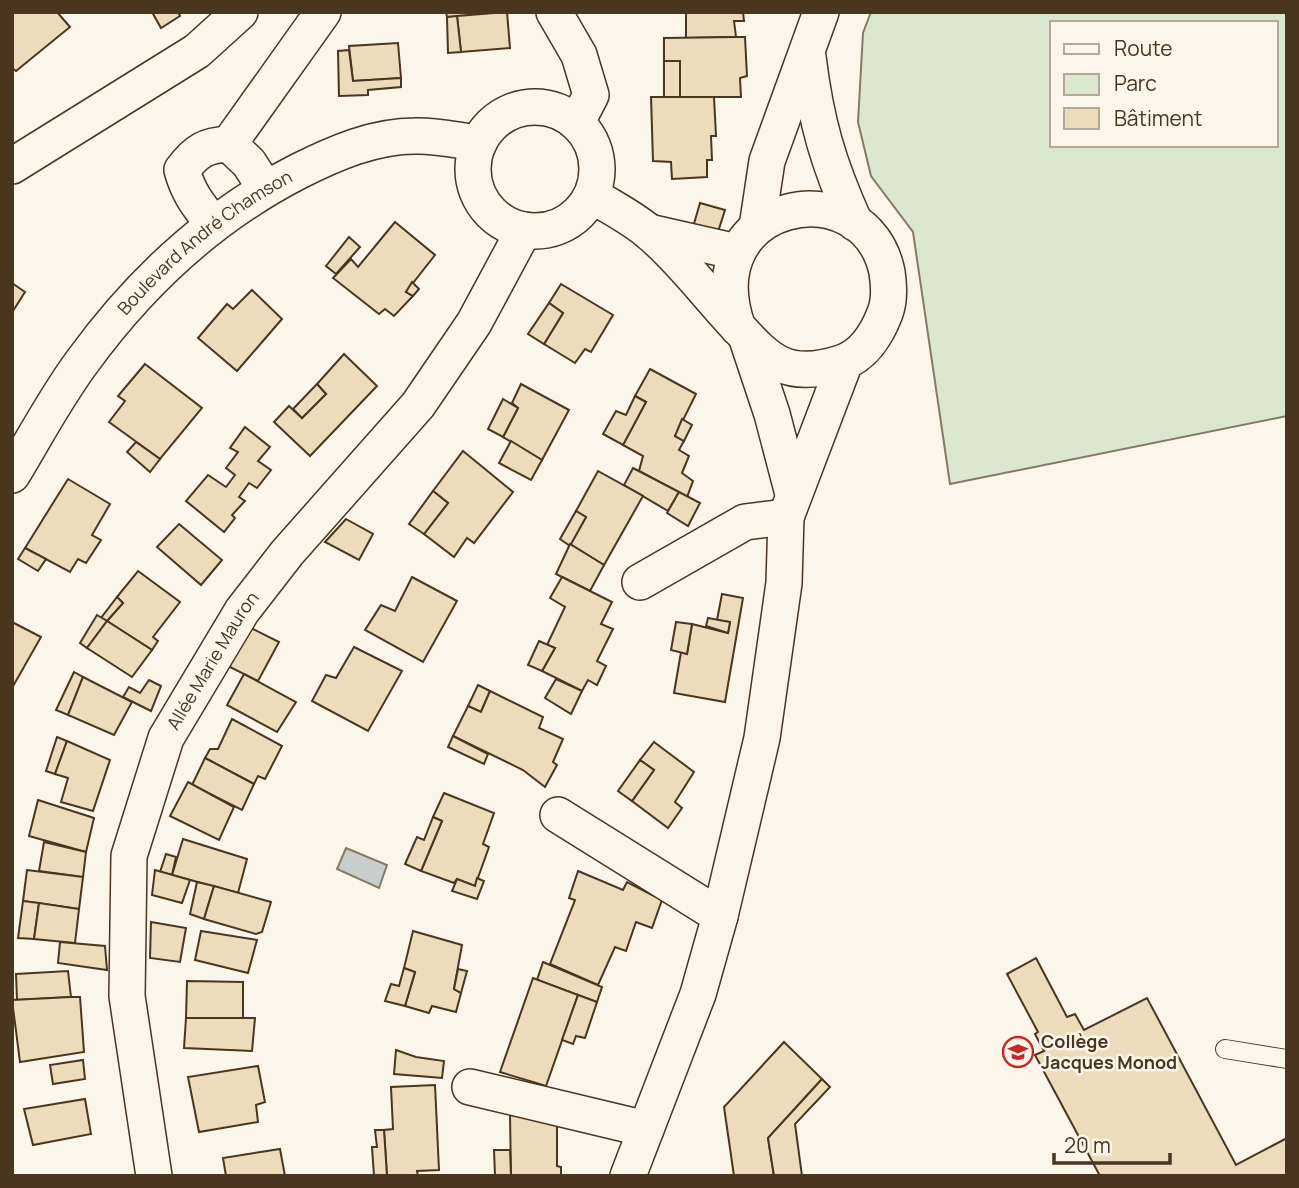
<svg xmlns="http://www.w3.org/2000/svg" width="1299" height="1188" viewBox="0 0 1299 1188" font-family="Manrope,sans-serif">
	<rect width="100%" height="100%" fill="#fbf6e9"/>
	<!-- green -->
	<path fill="#dce7d0" stroke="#887966" stroke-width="2" fill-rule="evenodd" d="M871 12H1287V416L950 484 913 232 871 176 858 122 863 33ZM1052 23H1276V145H1052Z"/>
	<!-- water -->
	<path fill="#c9cecd" stroke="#887966" stroke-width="2" d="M346 848 387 865 379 888 337 869Z"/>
	<!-- building -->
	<g fill="#ecdcbc" stroke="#4a3520" stroke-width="2">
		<path d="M12 12H57L70 27 16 71 12 68Z"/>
		<path d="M152 12H178L180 16 161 28Z"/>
		<path d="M446 12H505V13L447 17Z"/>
		<path d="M507 12 510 48 461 52 457 16Z"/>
		<path d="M686 12H743L744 21H734L736 37 686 38Z"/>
		<path d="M457 16 461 52 448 53 447 17Z"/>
		<path d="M736 37H745L747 76 740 78 741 97H680V61H664V38Z"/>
		<path d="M398 43 401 78 353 81 349 46Z"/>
		<path d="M349 50 353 81 401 78V87L368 90V95L339 96 338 51Z"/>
		<path d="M664 61H680V97L664 98Z"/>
		<path d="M651 97H714L716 136H711L712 160H707V177L672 179 671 162 653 161Z"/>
		<path d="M700 203 725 210 717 235 693 227Z"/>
		<path d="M395 222 435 255 406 292 413 296 394 316 385 309 379 314 333 278 351 259 358 267Z"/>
		<path d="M349 237 360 247 336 274 326 266Z"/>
		<path d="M412 282 419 289 413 296 406 292Z"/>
		<path d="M12 283 25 292 13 311 12 310Z"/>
		<path d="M561 284 613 315 591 352 585 349 575 363 544 344 563 313 549 303Z"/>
		<path d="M252 290 282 319 237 371 198 338 227 304 233 309Z"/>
		<path d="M549 303 563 313 544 344 528 334Z"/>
		<path d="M344 354 377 386 310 456 274 422 289 406 302 418 326 394 317 384Z"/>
		<path d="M145 364 202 408 160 459 109 422 125 401 118 396Z"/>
		<path d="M650 369 696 394 675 436 684 441 679 450 689 456 682 473 693 481 687 497 639 471 643 456 623 445 646 402 635 396Z"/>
		<path d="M317 384 326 394 302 418 293 409Z"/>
		<path d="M521 384 569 410 542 460 503 437 518 408 512 403Z"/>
		<path d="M635 396 646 402 623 445 603 434 616 411 626 415Z"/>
		<path d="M503 399 518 408 503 437 488 429Z"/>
		<path d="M682 419 692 425 684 441 675 436Z"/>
		<path d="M245 427 270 447 258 461 271 470 257 488 249 483 239 497 245 501 232 515 235 518 224 532 186 501 208 475 226 487 235 475 226 468 238 452 230 448Z"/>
		<path d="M511 441 542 460 531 480 499 463Z"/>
		<path d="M136 442 160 459 150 472 127 452Z"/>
		<path d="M463 451 513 492 474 543 467 538 454 557 424 534 448 503 433 491Z"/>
		<path d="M633 468 679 492 668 511 624 485Z"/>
		<path d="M598 471 643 496 604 565 570 544 586 517 576 511Z"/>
		<path d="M68 479 110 504 92 535 101 540 86 563 78 559 70 572 25 548Z"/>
		<path d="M433 491 448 503 424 534 409 524Z"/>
		<path d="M679 492 700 503 688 526 667 513Z"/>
		<path d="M576 511 586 517 570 546 560 539Z"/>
		<path d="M346 519 373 534 359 560 325 542Z"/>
		<path d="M179 524 222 560 201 585 157 547Z"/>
		<path d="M570 544 604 565 590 591 556 574Z"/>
		<path d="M25 548 46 559 38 571 18 559Z"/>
		<path d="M138 571 180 602 153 637 158 641 152 650 107 621 123 603 117 597Z"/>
		<path d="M412 577 457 601 423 662 365 630 381 605 395 611Z"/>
		<path d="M562 577 612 602 601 624 613 629 597 661 606 666 597 685 588 680 582 691 542 671 555 648 547 645 565 607 550 598Z"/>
		<path d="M722 594 743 598 725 702 674 693 681 652 687 654 692 624 728 633 730 622 717 620Z"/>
		<path d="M117 597 123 603 107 621 101 618Z"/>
		<path d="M97 615 107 621 87 648 80 643Z"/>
		<path d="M708 618 730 622 728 633 706 626Z"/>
		<path d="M107 621 152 650 132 677 87 648Z"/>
		<path d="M12 622 41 637 12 688Z"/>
		<path d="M676 622 692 624 687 654 671 650Z"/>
		<path d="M251 628 279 642 258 681 226 665Z"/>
		<path d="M539 641 555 648 542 671 528 665Z"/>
		<path d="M354 647 402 671 368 731 312 701 326 675 336 678Z"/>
		<path d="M74 672 83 677 68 715 56 710Z"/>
		<path d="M244 674 296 702 277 732 227 705Z"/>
		<path d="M83 677 132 702 114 735 68 715Z"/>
		<path d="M556 679 582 691 571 714 545 698Z"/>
		<path d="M149 680 161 686 151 711 123 697 129 687 140 693Z"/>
		<path d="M478 685 490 691 481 712 468 706Z"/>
		<path d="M490 691 543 717 539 728 563 739 553 762 557 765 545 787 523 770 453 736 468 706 481 712Z"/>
		<path d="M232 719 282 746 265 779 258 776 254 784 205 758 210 749H218Z"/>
		<path d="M453 736 488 754 484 764 448 747Z"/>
		<path d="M57 737 67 741 55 774 46 771Z"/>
		<path d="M67 741 110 760 93 811 61 802 68 778 55 774Z"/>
		<path d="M654 742 694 772 675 802 682 808 668 828 632 801 654 770 640 760Z"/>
		<path d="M205 758 254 784 242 810 192 785Z"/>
		<path d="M640 760 654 770 632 801 618 791Z"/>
		<path d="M188 782 234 807 219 840 170 816Z"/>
		<path d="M444 793 494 813 483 844 489 847 475 886 457 879 454 883 421 871 442 821 433 817Z"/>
		<path d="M38 800 94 818 86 852 29 836Z"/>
		<path d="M433 817 442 821 421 871 405 864 417 837 424 840Z"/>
		<path d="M183 839 247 859 238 893 172 875Z"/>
		<path d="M44 842 86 852 83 877 39 871Z"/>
		<path d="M166 854 176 857 172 875 160 872Z"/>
		<path d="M27 870 83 877 79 909 23 901Z"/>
		<path d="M155 870 190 880 182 903 152 895Z"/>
		<path d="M578 871 623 890 627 882 662 900 652 928 636 922 626 951 615 947 598 985 550 964 575 900 569 898Z"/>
		<path d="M477 878 484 881 477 899 452 891 457 879 475 886Z"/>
		<path d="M197 882 214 886 204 919 190 914Z"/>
		<path d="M214 886 271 902 262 932 256 934 204 919Z"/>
		<path d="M23 901 39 903 34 939 18 938Z"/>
		<path d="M39 903 79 909 75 943 34 939Z"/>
		<path d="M151 922 186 928 180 962 150 958Z"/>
		<path d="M201 931 257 940 248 973 195 960Z"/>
		<path d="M413 931 462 945 454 989 461 993 456 1012 432 1006 429 1013 405 1006 415 972 404 968Z"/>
		<path d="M60 942 105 946 107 970 58 963Z"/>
		<path d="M1036 958 1067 1017 1075 1014 1084 1030 1147 998 1236 1165 1287 1138V1176H1100L1035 1055 1044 1051 1035 1034 1038 1032 1007 974Z"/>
		<path d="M543 962 602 987 597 1002 537 980Z"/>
		<path d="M404 968 415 972 405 1006 385 1001 391 984 399 986Z"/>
		<path d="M458 969 467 971 461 993 454 989Z"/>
		<path d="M68 971 71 997 17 1000 16 974Z"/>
		<path d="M533 978 578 995 546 1086 500 1072Z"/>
		<path d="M187 981 243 982V1018H186Z"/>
		<path d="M578 995 597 1002 585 1038 576 1036 573 1044 562 1040Z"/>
		<path d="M71 997H80L84 1052 20 1062 12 1000Z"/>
		<path d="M186 1018H255L252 1051 184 1048Z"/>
		<path d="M784 1042 822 1079 768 1138 774 1176H734L724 1107Z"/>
		<path d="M396 1050 416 1057 444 1061 442 1078 394 1074Z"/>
		<path d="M83 1060 85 1079 53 1084 50 1065Z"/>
		<path d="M258 1066 265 1102 256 1105 258 1122 199 1132 188 1077Z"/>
		<path d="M822 1079 830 1087 795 1124 802 1176H774L768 1138Z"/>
		<path d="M435 1085 439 1170 417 1171 418 1176H387L384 1130 393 1129 391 1087Z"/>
		<path d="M85 1099 91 1134 33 1145 24 1109Z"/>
		<path d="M510 1115 557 1122V1166L561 1167V1176H511Z"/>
		<path d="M375 1130H384L387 1176H374L372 1147H377Z"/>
		<path d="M280 1149 285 1176H226L223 1158Z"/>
		<path d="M494 1150H510L511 1176H495Z"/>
	</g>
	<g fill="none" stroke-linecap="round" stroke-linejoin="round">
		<!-- service casing -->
		<g stroke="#4a3520" stroke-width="20">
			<path id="service" d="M1225 1049 1287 1059"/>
		</g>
		<!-- minor casing -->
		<g stroke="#4a3520" stroke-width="38">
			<g id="minor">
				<path d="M554 12 579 55 591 95 577 122"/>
				<path d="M808 57C816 122 828 163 855 223"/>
				<circle cx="535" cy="169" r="62"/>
				<path d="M229 144 323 12"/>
				<path d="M12 166 197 51 240 12"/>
				<path d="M592 195C610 207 633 218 650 233 680 258 706 293 733 322 768 360 785 381 841 363 863 356 877 334 885 313 890 300 889 285 887 272 865 166 692 200 738 328"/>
				<path d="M214 224C198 206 188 192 182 170 196 151 206 145 229 144L249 163 265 188"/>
				<path d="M757 227 767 161 821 12"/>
				<path d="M649 232 737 252"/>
				<path d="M748 342 772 414 793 494"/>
				<path id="s1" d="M12 475C35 437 56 397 82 362 140 282 211 216 299 171 335 153 374 136 415 136 436 135 458 141 479 143"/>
				<path d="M640 582 745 522 786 517"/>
				<path d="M558 815 720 916"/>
				<path d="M470 1087 646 1129"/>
				<path id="s2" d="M154 1176 127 996 129 856 166 738 242 611 287 553 418 405 474 323 524 230"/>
				<path d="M628 1176 698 994 720 916 762 738 784 583 786 517 845 362"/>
			</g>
		</g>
		<!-- service -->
		<use href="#service" stroke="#fbf6e9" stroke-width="18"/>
		<!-- minor -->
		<use href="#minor" stroke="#fbf6e9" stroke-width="35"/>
	</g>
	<!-- icons -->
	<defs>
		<g id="school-ring" transform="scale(1.575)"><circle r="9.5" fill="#fbf6e9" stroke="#c62828" stroke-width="1.5"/><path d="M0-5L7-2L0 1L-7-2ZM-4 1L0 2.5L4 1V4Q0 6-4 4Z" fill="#c62828"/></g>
	</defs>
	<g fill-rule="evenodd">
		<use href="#school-ring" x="1018" y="1052"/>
	</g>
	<g text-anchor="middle" stroke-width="5" stroke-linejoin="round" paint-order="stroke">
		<!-- street labels -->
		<g font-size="18" fill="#4a3520" stroke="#fbf6e9">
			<text dy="6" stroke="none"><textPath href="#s1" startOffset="306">Boulevard André Chamson</textPath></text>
			<text dy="6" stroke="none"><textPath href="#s2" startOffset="536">Allée Marie Mauron</textPath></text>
		</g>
		<!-- poi labels -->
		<g font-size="18" font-weight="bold" fill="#4a3520" stroke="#fbf6e9" text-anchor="start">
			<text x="1041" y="1048">Collège<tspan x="1041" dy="21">Jacques Monod</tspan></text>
		</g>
	</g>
	<!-- border -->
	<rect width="1299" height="1188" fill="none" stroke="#4a3520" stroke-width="28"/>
	<!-- legend -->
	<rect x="1050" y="21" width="228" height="126" fill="#fbf6e9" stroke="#b4a999" stroke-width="2"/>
	<rect x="1064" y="44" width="35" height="10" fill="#fbf6e9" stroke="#b4a999" stroke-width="2"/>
	<text x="1114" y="56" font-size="21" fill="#4a3520">Route</text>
	<rect x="1064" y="74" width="35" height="21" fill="#dce7d0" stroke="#b4a999" stroke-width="2"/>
	<text x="1114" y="91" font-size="21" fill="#4a3520">Parc</text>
	<rect x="1064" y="108" width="35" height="21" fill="#ecdcbc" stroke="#b4a999" stroke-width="2"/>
	<text x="1114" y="126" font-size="21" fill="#4a3520">Bâtiment</text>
	<!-- scale -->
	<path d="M1054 1153v10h116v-10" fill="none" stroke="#4a3520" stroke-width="3.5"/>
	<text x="1064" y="1153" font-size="21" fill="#4a3520" stroke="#fbf6e9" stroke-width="5" paint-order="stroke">20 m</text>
</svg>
